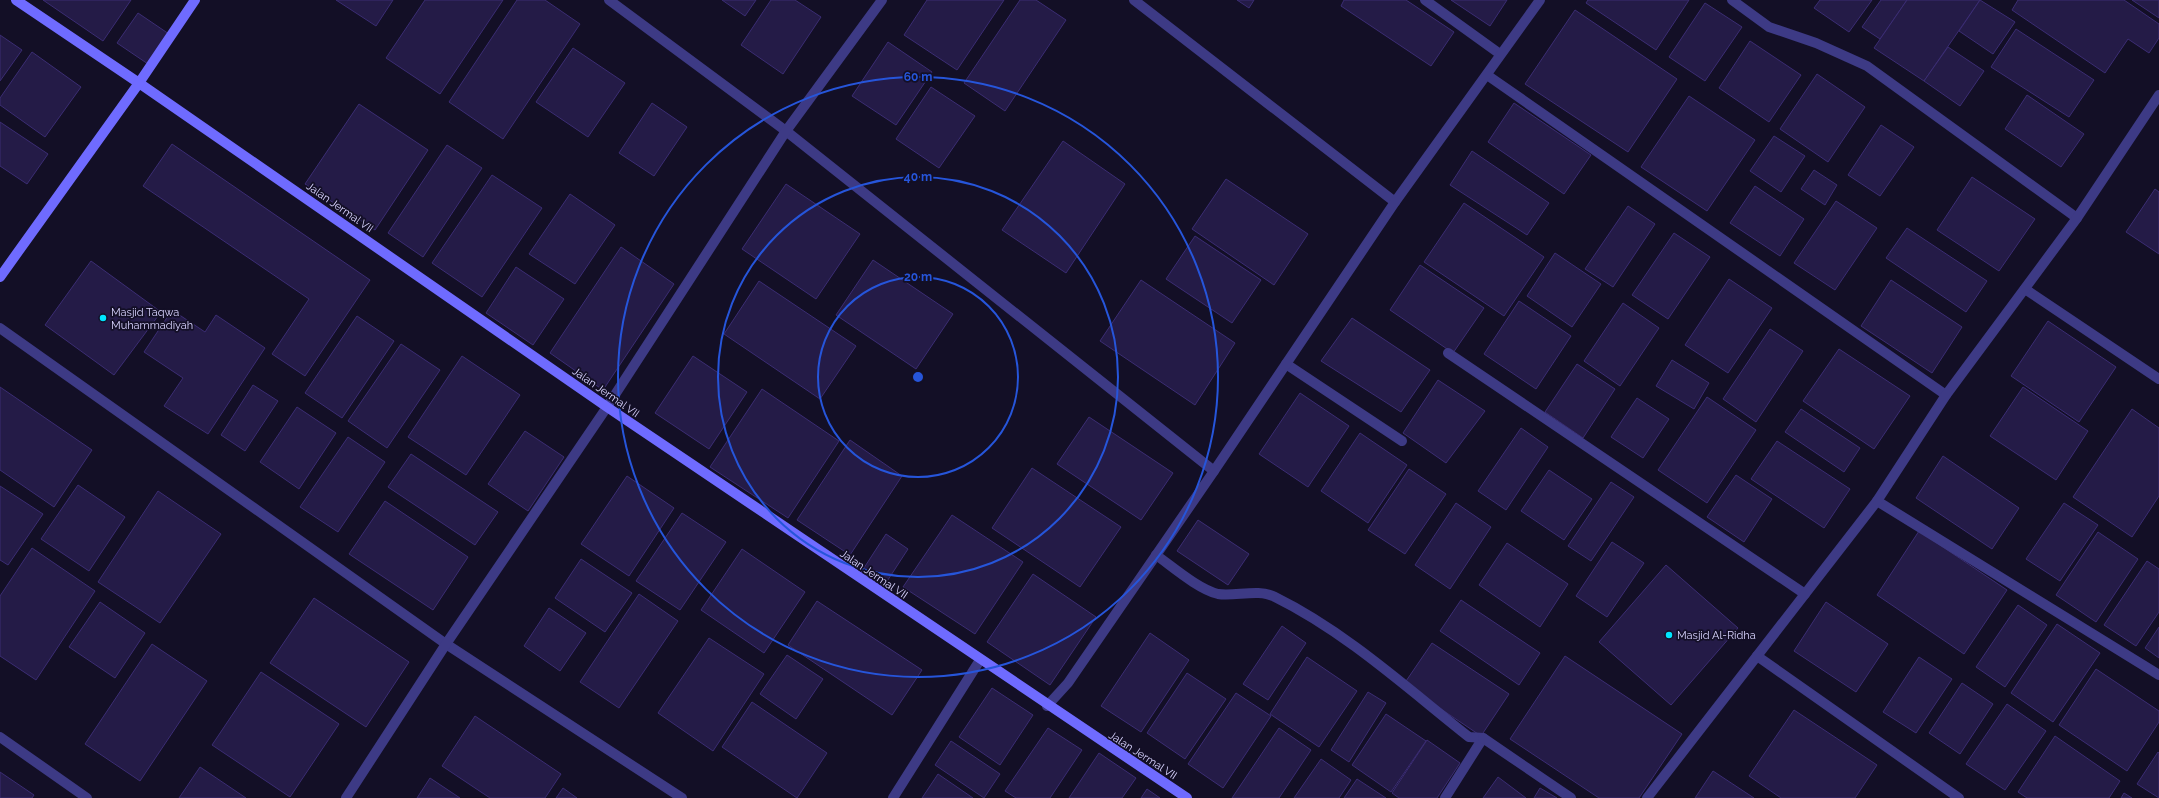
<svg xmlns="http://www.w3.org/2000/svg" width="2159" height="798" viewBox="0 0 2159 798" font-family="Raleway,sans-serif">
	<rect width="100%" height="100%" fill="#130f26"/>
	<!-- building -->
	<g fill="#241b47" stroke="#3b2d73">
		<path d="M43 0H131L103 41Z"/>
		<path d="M336 0H393L376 26Z"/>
		<path d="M425 0H503L440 94 386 58Z"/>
		<path d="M517 0H545L580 24 503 139 449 102Z"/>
		<path d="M722 0H756L745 16Z"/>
		<path d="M771 0H795L821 17 783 74 741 45Z"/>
		<path d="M927 0H1004L957 70 904 35Z"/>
		<path d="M1020 0H1036L1066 20 1005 111 964 83Z"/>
		<path d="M1237 0H1254L1249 8Z"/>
		<path d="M1344 0H1406L1454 32 1431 66 1341 6Z"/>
		<path d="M1451 0H1507L1490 26Z"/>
		<path d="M1588 0H1689L1656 50 1586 3Z"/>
		<path d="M1820 0H1872L1849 32 1814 8Z"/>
		<path d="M1881 0H1907L1880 39 1862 27Z"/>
		<path d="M1907 0H1980L1924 81 1874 48Z"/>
		<path d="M1980 0 2015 22 1993 54 1959 31Z"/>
		<path d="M2018 0H2124L2159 24V38L2149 53 2128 39 2105 73 2012 10Z"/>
		<path d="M2132 0H2159V18Z"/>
		<path d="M1705 3 1742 27 1705 81 1669 57Z"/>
		<path d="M1575 10 1677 79 1628 152 1525 84Z"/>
		<path d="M138 13 169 34 148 64 117 43Z"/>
		<path d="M2016 29 2094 80 2069 117 1991 67Z"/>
		<path d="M0 35 22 50 0 81Z"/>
		<path d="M1750 41 1801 75 1769 122 1719 88Z"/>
		<path d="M888 42 932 72 896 125 852 96Z"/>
		<path d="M1948 47 1984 71 1960 106 1924 81Z"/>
		<path d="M573 48 625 83 588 137 536 102Z"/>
		<path d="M32 52 81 87 45 137 0 105V98Z"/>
		<path d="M1817 74 1865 107 1828 162 1780 129Z"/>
		<path d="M931 87 975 116 939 168 896 139Z"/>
		<path d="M2027 95 2084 134 2061 167 2005 129Z"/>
		<path d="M1689 96 1755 140 1707 211 1641 167Z"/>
		<path d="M652 103 687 127 654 176 619 153Z"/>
		<path d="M1514 103 1591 155 1564 194 1488 142Z"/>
		<path d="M359 104 428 150 375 230 305 184Z"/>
		<path d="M0 122 48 154 27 184 0 166Z"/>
		<path d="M1881 125 1914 147 1880 196 1848 175Z"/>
		<path d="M1774 136 1805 156 1781 192 1750 171Z"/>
		<path d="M1063 141 1125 184 1066 273 1002 230Z"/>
		<path d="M172 144 370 280 305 376 272 354 309 299 143 186Z"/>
		<path d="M447 145 482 168 423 257 388 233Z"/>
		<path d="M1472 151 1549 203 1527 235 1450 185Z"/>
		<path d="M1814 170 1837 185 1825 205 1801 189Z"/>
		<path d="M492 175 542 208 482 297 432 263Z"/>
		<path d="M1972 177 2035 219 1999 271 1937 230Z"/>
		<path d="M1226 179 1308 234 1274 285 1192 229Z"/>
		<path d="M786 184 860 234 816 299 742 249Z"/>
		<path d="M1755 186 1804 219 1780 256 1730 223Z"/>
		<path d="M2155 189 2159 192V254L2126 232Z"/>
		<path d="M570 194 615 225 575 284 529 254Z"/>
		<path d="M1836 201 1877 228 1835 290 1794 263Z"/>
		<path d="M1464 203 1544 257 1504 316 1424 262Z"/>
		<path d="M1628 206 1655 224 1613 287 1585 269Z"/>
		<path d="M1907 228 1987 281 1966 312 1886 258Z"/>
		<path d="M1674 233 1710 257 1668 319 1632 295Z"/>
		<path d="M1195 236 1261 280 1232 323 1166 279Z"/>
		<path d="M621 247 674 284 603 390 550 353Z"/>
		<path d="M1555 253 1601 284 1572 327 1527 296Z"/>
		<path d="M873 260 953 314 916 369 836 315Z"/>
		<path d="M91 261 161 312 114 375 45 325Z"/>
		<path d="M1420 265 1484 308 1453 353 1390 310Z"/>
		<path d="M516 267 564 299 533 345 486 313Z"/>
		<path d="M1729 279 1772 308 1728 373 1685 345Z"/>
		<path d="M1141 280 1235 343 1195 405 1100 341Z"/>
		<path d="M1891 280 1962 327 1932 373 1861 326Z"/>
		<path d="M759 281 856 346 820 399 724 334Z"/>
		<path d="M1519 301 1571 336 1536 389 1484 354Z"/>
		<path d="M1623 303 1659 328 1620 386 1584 361Z"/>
		<path d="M172 310 205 332 216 315 265 348 208 434 164 406 183 378 144 352Z"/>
		<path d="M357 316 394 341 342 418 305 393Z"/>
		<path d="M1352 318 1430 370 1401 412 1321 361Z"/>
		<path d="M2048 321 2116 367 2079 422 2011 376Z"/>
		<path d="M1770 329 1803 351 1756 422 1723 399Z"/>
		<path d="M401 344 440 370 387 448 348 421Z"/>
		<path d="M1839 349 1910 396 1874 449 1803 401Z"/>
		<path d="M462 356 520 395 466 475 408 437Z"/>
		<path d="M693 356 747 392 709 449 655 413Z"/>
		<path d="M1672 360 1709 383 1694 409 1656 386Z"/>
		<path d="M1577 364 1615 389 1583 438 1545 412Z"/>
		<path d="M1438 380 1485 411 1446 463 1403 433Z"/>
		<path d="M253 385 278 401 245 451 221 435Z"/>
		<path d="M0 387 92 450 54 507 0 470Z"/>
		<path d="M2023 387 2088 431 2056 480 1990 436Z"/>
		<path d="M762 389 839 441 788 518 710 467Z"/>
		<path d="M1300 393 1349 426 1308 487 1259 454Z"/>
		<path d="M1707 397 1756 430 1707 503 1658 470Z"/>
		<path d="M1637 398 1669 419 1643 458 1611 437Z"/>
		<path d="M297 407 336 433 299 489 260 462Z"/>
		<path d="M1801 409 1860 448 1844 472 1785 432Z"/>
		<path d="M2132 409 2159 428V496L2132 537 2073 497Z"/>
		<path d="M1089 417 1173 473 1141 520 1057 464Z"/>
		<path d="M1521 428 1548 447 1506 510 1478 491Z"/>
		<path d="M525 431 564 457 528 511 488 484Z"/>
		<path d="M1360 433 1407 465 1368 523 1321 491Z"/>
		<path d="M348 437 385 462 338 532 300 507Z"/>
		<path d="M850 440 902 476 850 555 797 520Z"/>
		<path d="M1777 441 1850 489 1824 528 1751 479Z"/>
		<path d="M411 454 498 512 475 545 388 487Z"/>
		<path d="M1943 456 2019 508 1992 549 1916 498Z"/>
		<path d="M1032 468 1121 527 1080 587 992 528Z"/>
		<path d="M1409 469 1446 494 1405 554 1368 530Z"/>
		<path d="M1549 470 1592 499 1564 540 1521 511Z"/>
		<path d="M1736 475 1772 499 1744 542 1707 517Z"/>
		<path d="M627 476 674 508 629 576 581 544Z"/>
		<path d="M1611 482 1634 497 1591 561 1568 546Z"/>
		<path d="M78 485 125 517 89 571 41 539Z"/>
		<path d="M0 486 43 514 8 565 0 560Z"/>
		<path d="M158 491 221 534 160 623 98 582Z"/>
		<path d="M385 501 468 557 433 610 349 554Z"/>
		<path d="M1456 503 1491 527 1450 589 1415 565Z"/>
		<path d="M2064 503 2098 525 2060 581 2026 559Z"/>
		<path d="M682 513 726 542 680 610 636 581Z"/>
		<path d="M952 515 1023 562 975 634 903 587Z"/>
		<path d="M1198 520 1249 554 1228 585 1177 551Z"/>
		<path d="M1919 531 2007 590 1964 654 1877 595Z"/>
		<path d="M2098 532 2138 559 2096 622 2056 595Z"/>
		<path d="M886 534 908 549 882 589 860 574Z"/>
		<path d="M1612 542 1644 563 1607 617 1576 596Z"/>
		<path d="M1507 543 1568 584 1540 627 1479 585Z"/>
		<path d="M32 548 95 591 36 680 0 656V596Z"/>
		<path d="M742 549 805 592 764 653 701 610Z"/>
		<path d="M581 559 632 593 605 632 555 598Z"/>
		<path d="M2147 561 2159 569V612L2136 646 2104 625Z"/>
		<path d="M1666 565 1738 628 1671 705 1599 642Z"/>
		<path d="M1033 574 1096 617 1050 685 987 642Z"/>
		<path d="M639 594 678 621 619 708 580 682Z"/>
		<path d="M314 598 409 662 366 727 270 663Z"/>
		<path d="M1461 600 1540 653 1519 685 1440 631Z"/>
		<path d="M817 601 922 670 892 715 788 645Z"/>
		<path d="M100 602 145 633 115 678 69 647Z"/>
		<path d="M1826 602 1888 644 1856 692 1794 651Z"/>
		<path d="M2018 605 2047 625 2005 687 1976 667Z"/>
		<path d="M549 608 586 633 560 671 524 646Z"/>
		<path d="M2057 624 2100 653 2053 722 2011 693Z"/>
		<path d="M1282 626 1306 643 1268 700 1243 684Z"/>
		<path d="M2159 627V658L2145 648Z"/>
		<path d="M1150 633 1189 660 1141 732 1101 706Z"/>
		<path d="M709 638 764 674 713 751 658 713Z"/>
		<path d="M1432 643 1509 694 1481 736 1404 684Z"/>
		<path d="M152 644 207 681 140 781 85 744Z"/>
		<path d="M787 655 823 679 796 719 760 694Z"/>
		<path d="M1565 656 1682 734 1639 798H1599L1510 739Z"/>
		<path d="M1307 657 1357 691 1319 747 1270 714Z"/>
		<path d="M1919 657 1952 679 1916 733 1883 712Z"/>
		<path d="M2096 669 2159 711V722L2127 771 2059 725Z"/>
		<path d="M261 672 339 724 290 797 212 745Z"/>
		<path d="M1187 673 1226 699 1185 759 1147 733Z"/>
		<path d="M1962 683 1993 704 1960 754 1929 733Z"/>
		<path d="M992 688 1033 715 1000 765 959 737Z"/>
		<path d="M1368 692 1386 703 1349 762 1331 750Z"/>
		<path d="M1236 693 1271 716 1223 788 1188 764Z"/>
		<path d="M752 702 827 753 797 798 722 747Z"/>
		<path d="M2007 704 2046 731 2005 790 1966 764Z"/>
		<path d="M1794 710 1877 765 1855 798H1781L1749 776Z"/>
		<path d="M1386 714 1426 741 1391 792 1352 765Z"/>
		<path d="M475 716 561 774 545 798H490L442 766Z"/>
		<path d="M1048 728 1082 750 1050 798H1016L1005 791Z"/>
		<path d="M1279 728 1311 750 1279 798H1232Z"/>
		<path d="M2055 736 2120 781 2109 798H2027L2018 792Z"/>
		<path d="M1427 740 1460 763 1437 798H1399L1392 793Z"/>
		<path d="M951 741 1000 774 984 798 935 765Z"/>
		<path d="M2158 752 2159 753V798L2137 784Z"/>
		<path d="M1099 753 1136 778 1122 798H1069Z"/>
		<path d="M1321 759 1351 780 1339 798H1294Z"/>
		<path d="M200 767 246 798H179Z"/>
		<path d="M1713 771 1754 798H1695Z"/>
		<path d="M0 772 34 795 32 798H0Z"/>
		<path d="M938 774 973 798H922Z"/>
		<path d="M1498 777 1526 798H1483Z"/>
		<path d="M430 778 460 798H417Z"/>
		<path d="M1357 779 1386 798H1344Z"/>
		<path d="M563 788 577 798H556Z"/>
		<path d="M1540 788 1557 798H1534Z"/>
		<path d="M1147 789 1160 798H1141Z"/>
		<path d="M2124 793 2132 798H2121Z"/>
	</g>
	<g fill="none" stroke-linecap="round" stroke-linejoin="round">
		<!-- street -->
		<g stroke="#3d3a85" stroke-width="10">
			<path d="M609 0 786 131 1214 471"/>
			<path d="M1134 0 1395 202"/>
			<path d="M1425 0 1500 54"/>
			<path d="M1732 0 1769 27 1816 43 1867 66 2077 218"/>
			<path d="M1487 75 1946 395"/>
			<path d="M2025 289 2159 379"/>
			<path d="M0 328 446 644 682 798"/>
			<path d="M1448 353 1805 594"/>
			<path d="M1286 364 1402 441"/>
			<path d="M1877 501 2159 675"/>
			<path d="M1156 555C1173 567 1198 589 1218 594 1235 597 1258 588 1275 597 1346 632 1407 688 1469 737L1483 738 1445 798"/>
			<path d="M1757 656 1959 798"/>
			<path d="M1047 706 1068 683 1214 471 1395 202 1540 0"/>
			<path d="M0 737 87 798"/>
			<path d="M1483 738 1571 798"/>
			<path d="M346 798 446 644 607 407 786 131 882 0"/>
			<path d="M893 798 980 660"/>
			<path d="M1647 798 1877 501 1946 395 2077 218 2159 95"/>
		</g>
		<!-- secondary -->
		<g stroke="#6f6bff" stroke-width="10">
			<path d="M16 0 139 83 607 407 1187 798"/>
			<path d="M0 277 139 83 195 0"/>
		</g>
	</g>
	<!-- distance rings -->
	<g fill="none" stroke="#2655da" stroke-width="2">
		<circle cx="918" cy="377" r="100"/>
		<circle cx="918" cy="377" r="200"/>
		<circle cx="918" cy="377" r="300"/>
	</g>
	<!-- markers -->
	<g fill="#00e5ff" stroke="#130f26" stroke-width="1.5">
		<circle cx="103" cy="318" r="4"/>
		<circle cx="1669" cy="635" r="4"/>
	</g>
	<g text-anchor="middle" stroke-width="3.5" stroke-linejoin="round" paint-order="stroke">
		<!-- street labels -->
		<g font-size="11" fill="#d9d4ff" stroke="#130f26">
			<text transform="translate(340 207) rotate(35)" y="4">Jalan Jermal VII</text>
			<text transform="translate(606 392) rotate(35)" y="4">Jalan Jermal VII</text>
			<text transform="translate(874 574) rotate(34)" y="4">Jalan Jermal VII</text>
			<text transform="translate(1143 755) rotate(33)" y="4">Jalan Jermal VII</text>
		</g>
		<!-- poi labels -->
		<g font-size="11" fill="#d9d4ff" stroke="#130f26" text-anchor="start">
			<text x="111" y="316">Masjid Taqwa<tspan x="111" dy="13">Muhammadiyah</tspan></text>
			<text x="1677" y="639">Masjid Al-Ridha</text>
		</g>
	</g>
	<circle cx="918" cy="377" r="6" fill="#2655da" stroke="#130f26" stroke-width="2"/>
	<g font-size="12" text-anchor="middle" font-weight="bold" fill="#2655da" stroke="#130f26" stroke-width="3.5" stroke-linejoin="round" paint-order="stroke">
		<text x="918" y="81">60 m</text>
		<text x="918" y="181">40 m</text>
		<text x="918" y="281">20 m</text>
	</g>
</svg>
